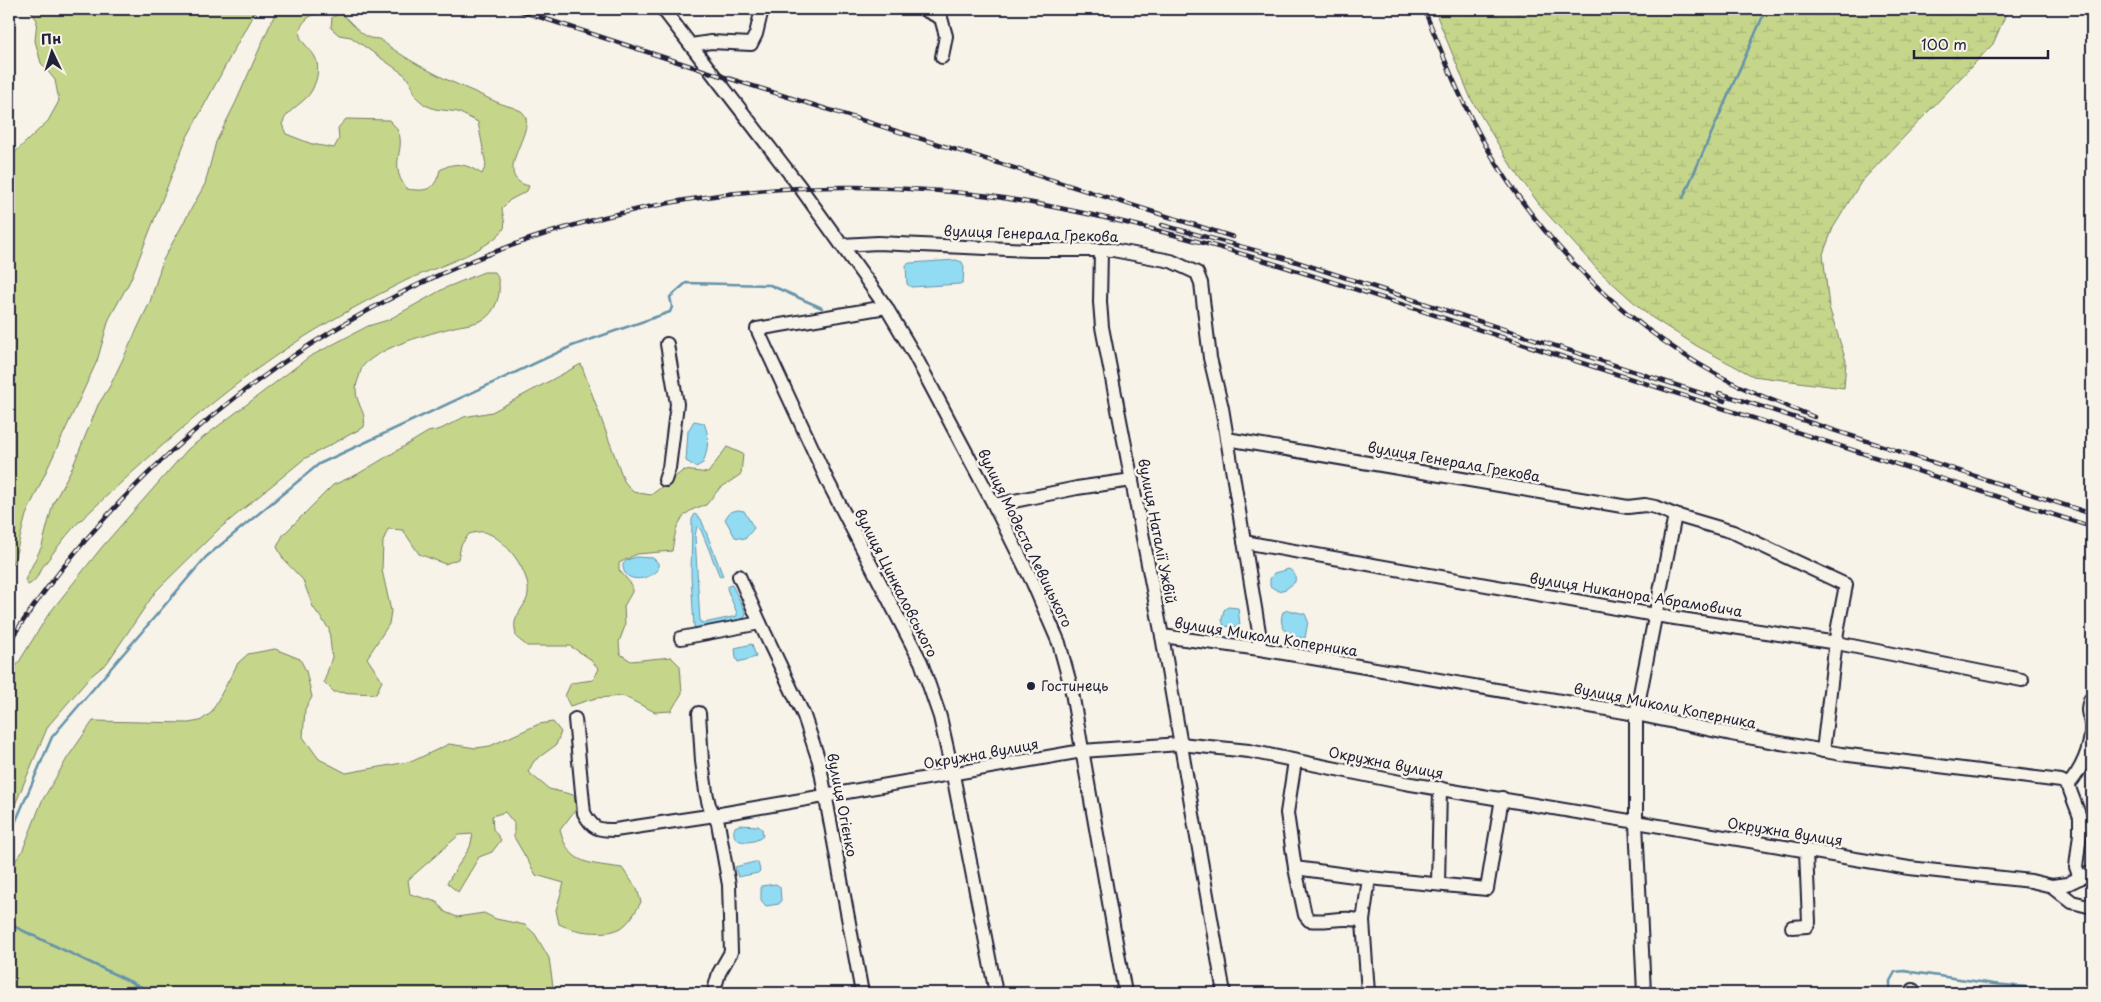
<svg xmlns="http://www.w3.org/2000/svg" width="2101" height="1002" viewBox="0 0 2101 1002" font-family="'Playpen Sans',sans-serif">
	<defs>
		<pattern id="wetland-marsh" width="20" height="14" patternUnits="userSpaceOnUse" patternTransform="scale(1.25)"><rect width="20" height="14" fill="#c5d68b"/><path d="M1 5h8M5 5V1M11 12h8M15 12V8" fill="none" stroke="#a9b779"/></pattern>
	</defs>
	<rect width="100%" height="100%" fill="#f7f3e8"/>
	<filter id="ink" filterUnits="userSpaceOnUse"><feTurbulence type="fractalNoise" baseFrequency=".02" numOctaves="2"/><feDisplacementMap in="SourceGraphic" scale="10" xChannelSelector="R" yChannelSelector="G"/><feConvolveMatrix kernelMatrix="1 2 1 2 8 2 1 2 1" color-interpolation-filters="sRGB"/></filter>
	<g filter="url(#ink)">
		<!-- green -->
		<g fill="#c5d68b" stroke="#747c63">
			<path d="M29 9H256L186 139 130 281 109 319 97 361 26 515 15 557 9 571V158L48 121 59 101 55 80 41 63 35 41 37 20Z"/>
			<path d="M277 9H325C320 13 313 14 308 18 288 36 309 45 315 57 319 64 318 76 315 83 309 104 289 105 282 124L286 134 312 144 334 148 339 139 338 128 346 119 389 120C416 144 383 160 407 189 427 192 435 190 440 170 457 160 467 165 482 174L486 165 478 122 458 112 435 109 425 105 416 97 411 84 405 75 351 37 339 35 331 28 332 17 341 13C349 20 360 34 370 38 374 39 378 38 381 40 384 42 387 45 390 47 403 56 416 64 430 71 449 82 472 90 492 100 501 105 512 106 521 111 543 126 487 176 529 186L527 191 510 200 502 208C502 214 507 225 503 230 486 252 434 268 407 280 371 298 336 317 301 339 221 390 149 456 80 521 70 530 53 553 44 565 39 572 37 581 28 585L25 580 42 546 53 504 73 466 98 405 110 386 150 302 163 260 205 184 216 142 236 102Z"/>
			<path d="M484 272H495C504 286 498 310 484 319 476 324 463 325 454 327 429 334 381 346 363 366 361 369 360 373 359 377 349 400 368 409 364 427L304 459 219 529 156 591 107 663 91 676 48 726 9 819V678L48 615 102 547 188 449 309 357 368 326 388 320 445 288Z"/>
			<path d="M581 364 624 481 633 492 651 495 684 470 708 473 727 447 743 454 741 474 719 489 706 505C679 511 676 526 672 551L637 554 619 563V570L632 585V592L624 606 625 626 619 642 620 654 631 661 671 657 680 666 682 693 671 711 655 712 623 696 596 698 570 706 565 696 571 683 593 680 599 669 589 658 570 646H527L516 637C516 633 514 626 515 622 517 612 527 604 528 594 531 573 505 537 484 532 479 531 473 533 469 534L461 545 458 559 445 564 419 554 403 530 388 529 383 541 382 570 391 611 389 624 367 658 382 681 376 694 334 692 324 682 332 657 329 629 313 607 303 580 284 560 277 547 283 535 333 485 358 474 428 432 441 429 464 417 492 412Z"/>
			<path d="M275 649 300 659 306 671 312 697 305 709 303 737 319 759 346 773 413 761 449 744 476 748 490 746 539 724 553 722 561 732 556 745 534 761 528 772 549 789 574 795 576 809 560 830C569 866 591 863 622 868L637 889 641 902C626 929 620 934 589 932 578 931 570 929 559 924L556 910 564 883 536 875 514 837V823L505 812 492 816 493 829 501 840 492 852 479 857 458 892 447 883 470 847 473 834 459 835 408 880 410 894 437 902 445 912 457 917 484 913 496 919 525 925 535 934 549 958 554 993H9V869L22 852 42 801 68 757 93 721 188 723 200 721 211 713 238 663 248 654Z"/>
		</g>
		<!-- wetland -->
		<path fill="url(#wetland-marsh)" stroke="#747c63" d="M1434 9H2008L1993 44 1861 182 1833 228 1823 254 1829 307 1846 361 1844 388 1753 376 1697 346 1648 315 1598 270 1542 208 1510 164 1471 99Z"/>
		<!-- water -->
		<g fill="#92dcf3" stroke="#6592a9">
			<path d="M956 260 962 262 964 267 963 282 960 284 911 287 907 284 906 265 910 263Z"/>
			<path d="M694 421 704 423C710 437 708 449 703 463L696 467 686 461 688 431Z"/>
			<path d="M738 510 744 511 754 528 745 539 735 537 725 519 730 512Z"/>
			<path d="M695 514 701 519 723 576 720 577 701 530 697 526 695 536 700 622 704 623 737 616V613L727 589 728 586 732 585 746 613 745 617 740 621 697 629 694 627 691 575 692 519Z"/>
			<path d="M636 557 653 558 658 563V570C648 581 622 584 623 564L627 560Z"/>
			<path d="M1289 569C1295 573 1296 576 1295 582L1286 589 1278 591 1270 586V579L1274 573Z"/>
			<path d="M1228 607 1238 608 1240 625 1234 627 1224 626 1222 620 1224 610Z"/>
			<path d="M1288 610 1305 614 1308 621 1305 638 1290 636C1283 629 1279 622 1283 612Z"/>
			<path d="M752 644 756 657 738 662 736 658 735 648Z"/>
			<path d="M739 825 758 826 762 829 763 836C754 845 728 845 735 827Z"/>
			<path d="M755 862H758L760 871 758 873 738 877 735 867Z"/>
			<path d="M776 884 780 887 781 900 779 904 766 906 761 900V886Z"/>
		</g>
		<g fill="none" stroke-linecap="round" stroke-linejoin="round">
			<!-- stream -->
			<g stroke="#6592a9" stroke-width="2.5">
				<path d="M1563 12 1565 9"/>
				<path d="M1683 198 1766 9"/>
				<path d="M9 837 52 737 206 557 319 464 572 346 670 312 672 307 670 297 686 283 770 285 822 308"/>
				<path d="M9 924 154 993"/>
				<path d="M131 993 135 985"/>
				<path d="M1890 993V981L1895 972 1904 971 1994 984 2092 993"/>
			</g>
			<!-- minor casing -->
			<g stroke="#22223b" stroke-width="16">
				<g id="minor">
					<path d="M663 9 800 187 886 307 915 356 992 501 1033 583 1059 643 1071 687 1125 993"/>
					<path d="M923 9 941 18 946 36 942 57"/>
					<path d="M691 45 711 42 751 44 756 34 762 9"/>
					<path d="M842 245 878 243 1029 250H1113L1171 261 1197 273 1201 283 1210 358 1222 408 1259 632 1260 649"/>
					<path d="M1101 251 1100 302 1102 327 1162 636 1224 993"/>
					<path d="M886 307 757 329 828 482 921 662 940 717 953 775 996 993"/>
					<path d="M1227 439 1628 507 1645 505 1655 507 1675 515 1733 532 1846 585 1837 632 1823 751"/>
					<path d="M665 480 669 468 677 404 667 344"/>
					<path d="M995 505 1077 488 1132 480"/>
					<path d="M1244 542 1655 615 1837 643 2022 680"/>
					<path d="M739 576 760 623 804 716 819 761 862 993"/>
					<path d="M1162 636 1260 649 1636 714 1731 734 1841 754 2061 781 2068 785 2080 817V834L2076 867 2080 878"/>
					<path d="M681 638 760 623"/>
					<path d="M699 713 702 761 706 792 709 805 718 823 729 885 731 952 719 973 715 987 716 993"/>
					<path d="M575 719 584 813C593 829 597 830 615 830L715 815 1082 751 1180 744 1249 751 1405 783 1909 868 2031 881 2052 886 2067 884 2092 872"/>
					<path d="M1295 761 1287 813 1295 868 1369 878 1363 921 1368 993"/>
					<path d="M2068 785C2081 771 2092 747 2091 727 2091 714 2085 715 2090 700L2092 699"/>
					<path d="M1295 868 1305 915 1309 920C1327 923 1344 915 1363 921"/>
					<path d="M1369 878 1487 889 1502 798"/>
					<path d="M1438 884 1440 788"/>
					<path d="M2052 886 2072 902 2092 907"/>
					<path d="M1792 927 1807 926 1809 922 1806 851"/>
					<path d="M1644 993 1636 823V714L1675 515"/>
					<path d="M1912 993 1913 990"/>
				</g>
			</g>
			<!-- minor -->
			<use href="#minor" stroke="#f7f3e8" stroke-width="12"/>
			<!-- rail casing -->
			<g stroke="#22223b" stroke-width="4.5">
				<g id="rail">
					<path d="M515 9 715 74 1233 237"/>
					<path d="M1424 9C1443 55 1461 103 1486 146 1544 247 1633 333 1737 385 1762 397 1788 406 1814 417"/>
					<path d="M1162 225 1291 260 1725 401"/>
					<path d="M1719 393 2092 514"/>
					<path d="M9 642C195 359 514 184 854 187 904 188 953 190 1003 198 1180 226 1352 289 1523 344 1713 405 1903 466 2092 527"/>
				</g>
			</g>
			<!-- rail -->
			<use href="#rail" stroke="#f7f3e8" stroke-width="2.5" stroke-dasharray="8" stroke-linecap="butt"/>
		</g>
	</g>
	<!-- markers -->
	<circle fill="#22223b" stroke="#f7f3e8" stroke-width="2" cx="1031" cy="686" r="5"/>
	<g text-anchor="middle" stroke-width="5" stroke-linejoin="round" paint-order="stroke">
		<!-- street labels -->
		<g font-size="14" fill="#22223b" stroke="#f7f3e8">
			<text transform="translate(1031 234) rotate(2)" y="5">вулиця Генерала Грекова</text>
			<text transform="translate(1454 462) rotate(10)" y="5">вулиця Генерала Грекова</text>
			<text transform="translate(1157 531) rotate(79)" y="5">вулиця Наталії Ужвій</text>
			<text transform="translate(1025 538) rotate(64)" y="5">вулиця Модеста Левицького</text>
			<text transform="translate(896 583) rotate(63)" y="5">вулиця Цинкаловського</text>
			<text transform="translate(1636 595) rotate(9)" y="5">вулиця Никанора Абрамовича</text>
			<text transform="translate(1266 637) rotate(9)" y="5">вулиця Миколи Коперника</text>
			<text transform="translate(1665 706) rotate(11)" y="5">вулиця Миколи Коперника</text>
			<text transform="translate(981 754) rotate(-10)" y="5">Окружна вулиця</text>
			<text transform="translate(1386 763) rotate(11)" y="5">Окружна вулиця</text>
			<text transform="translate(842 805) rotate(79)" y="5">вулиця Огієнко</text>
			<text transform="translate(1785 832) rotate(9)" y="5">Окружна вулиця</text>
		</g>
		<!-- poi labels -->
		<g font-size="14" fill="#22223b" stroke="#f7f3e8" text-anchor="start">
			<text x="1041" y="691">Гостинець</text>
		</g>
	</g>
	<!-- margin -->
	<rect width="2101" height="1002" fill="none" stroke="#f7f3e8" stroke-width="30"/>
	<rect x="15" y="15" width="2071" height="972" fill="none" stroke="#22223b" stroke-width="2" filter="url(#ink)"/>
	<!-- north arrow -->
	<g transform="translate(52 52) rotate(356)" stroke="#f7f3e8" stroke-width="4" paint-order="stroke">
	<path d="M0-4L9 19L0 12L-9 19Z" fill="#22223b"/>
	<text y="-8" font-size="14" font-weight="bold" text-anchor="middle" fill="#22223b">Пн</text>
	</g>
	<!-- scale -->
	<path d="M1914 50v8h134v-8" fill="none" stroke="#22223b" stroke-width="2.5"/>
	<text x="1921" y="50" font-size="15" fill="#22223b" stroke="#f7f3e8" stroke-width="4" paint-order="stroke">100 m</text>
</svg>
